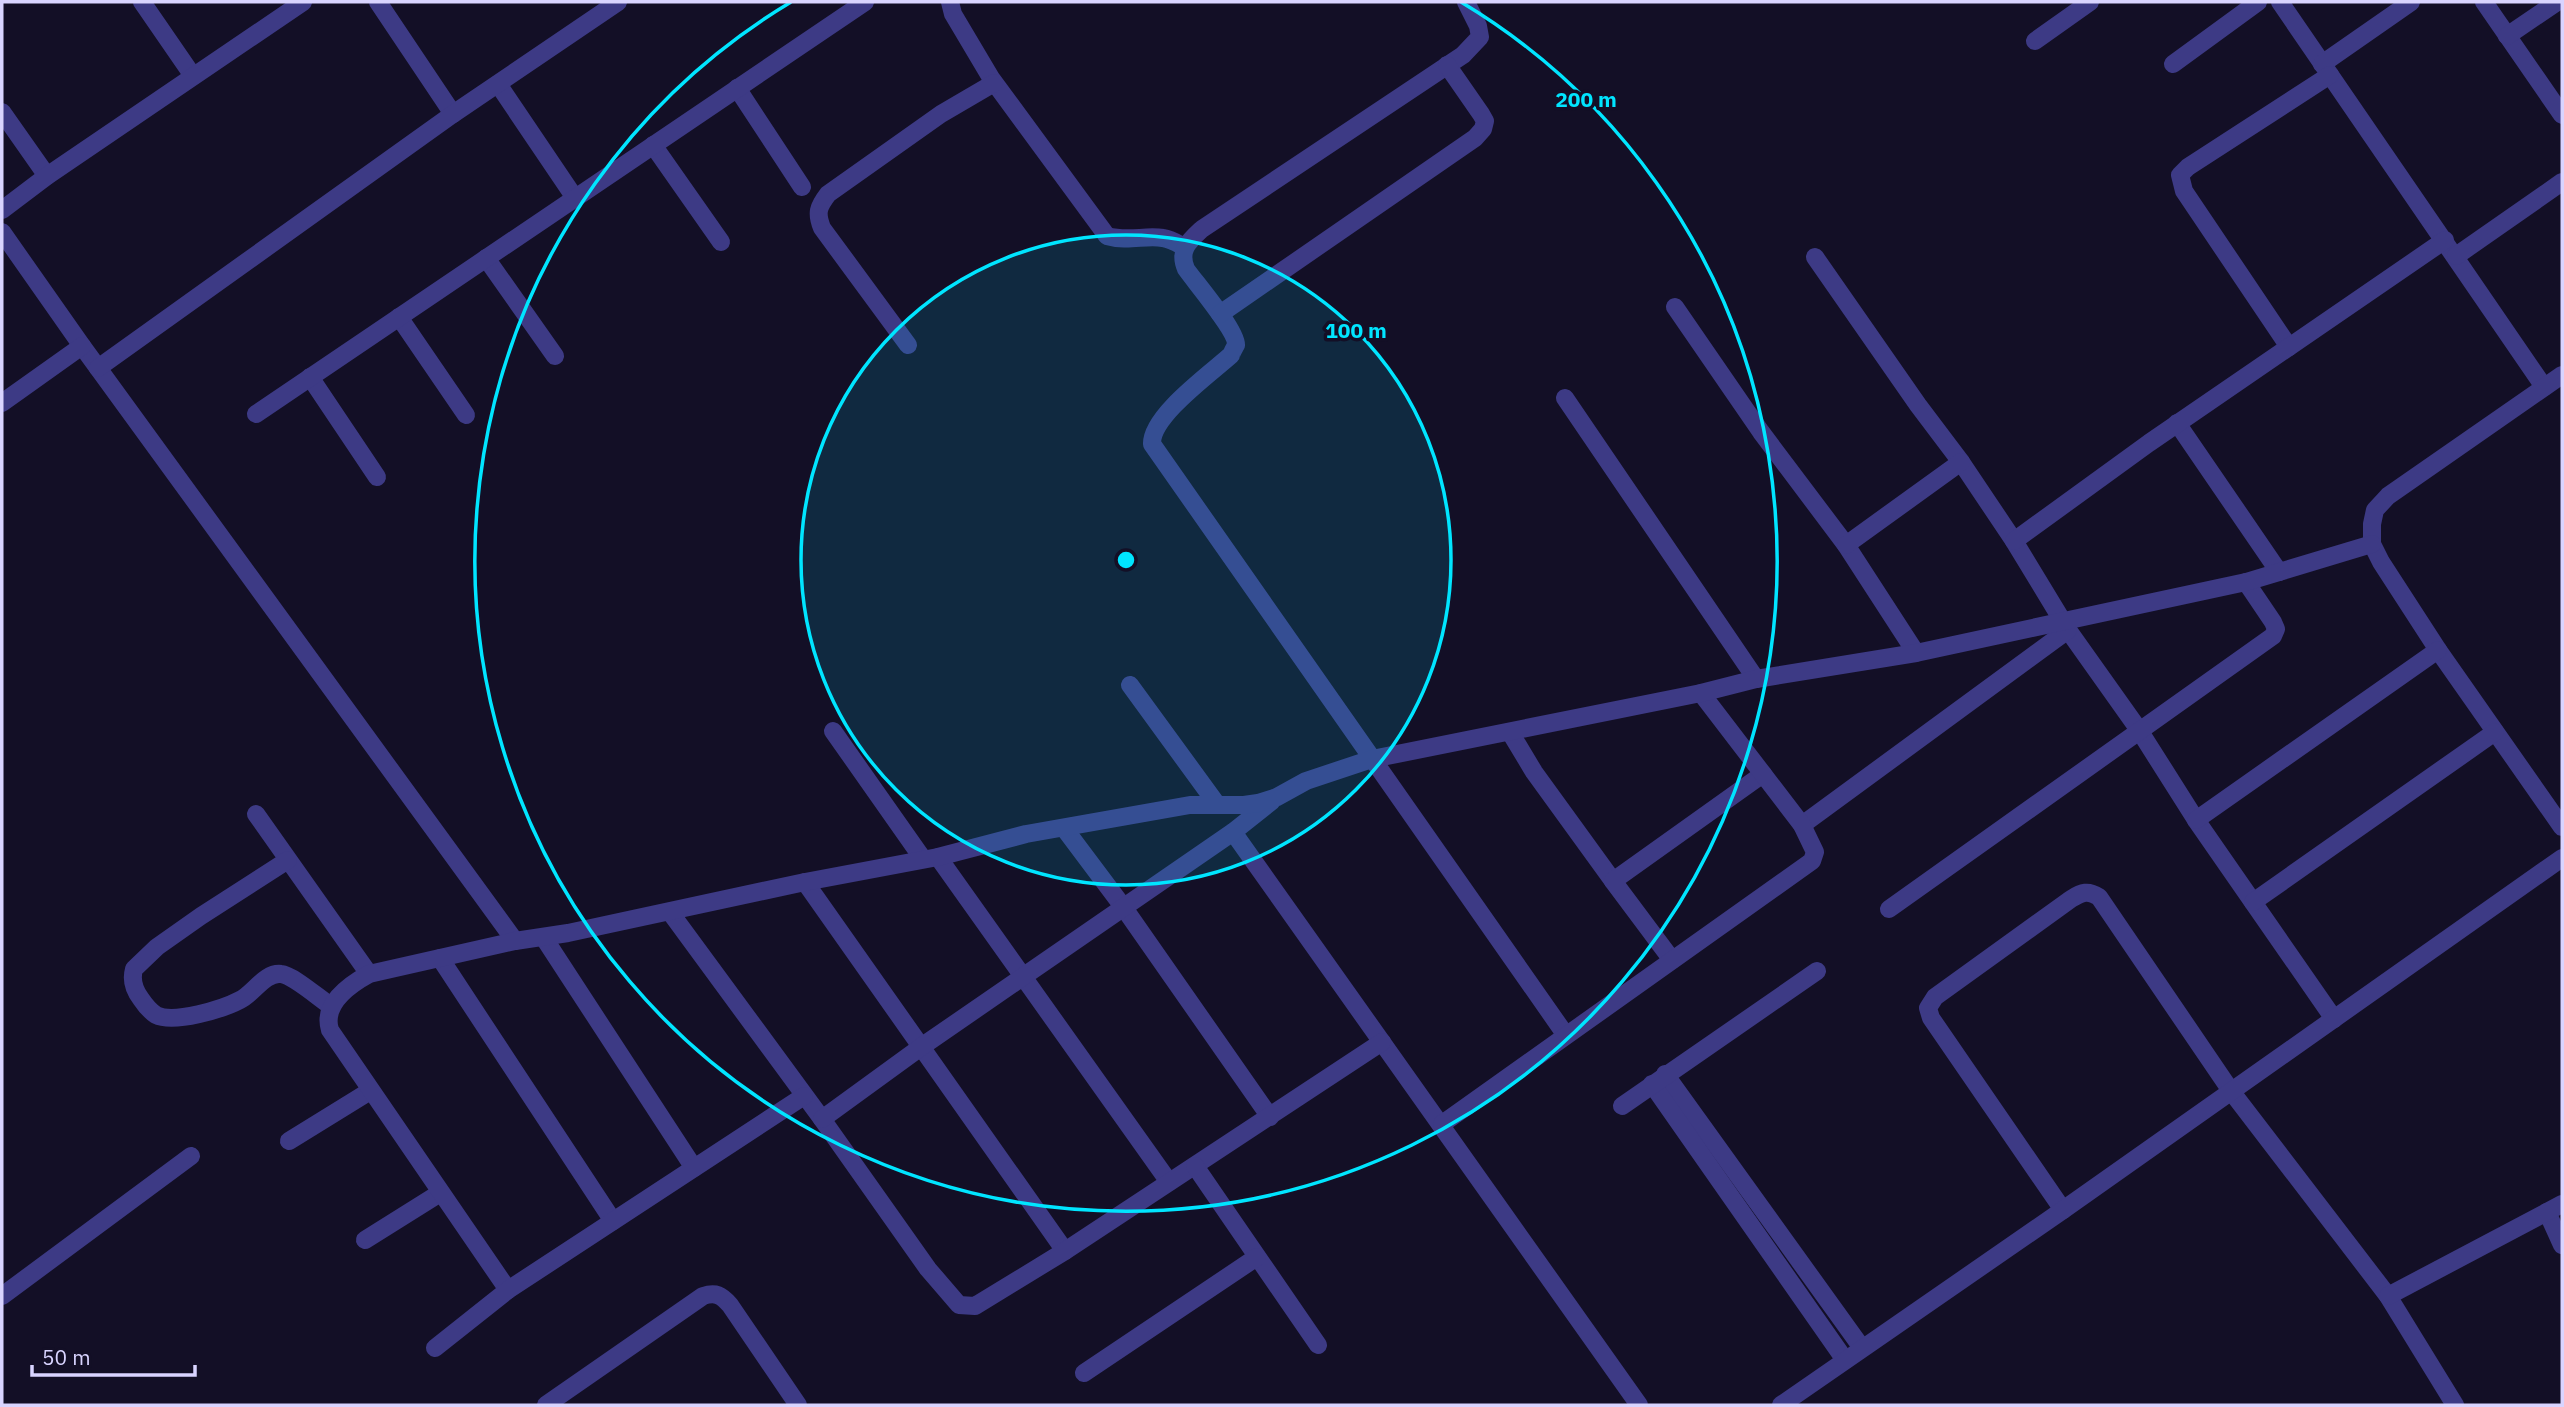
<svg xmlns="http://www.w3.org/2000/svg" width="2564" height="1407" viewBox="0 0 2564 1407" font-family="'IBM Plex Sans',sans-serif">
	<rect width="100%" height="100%" fill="#130f26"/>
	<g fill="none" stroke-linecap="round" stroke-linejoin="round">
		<!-- minor -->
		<g stroke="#3d3a85" stroke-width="18">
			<path d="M142 2 193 76"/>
			<path d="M378 2 453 114"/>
			<path d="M950 2 953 14 991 78 1107 236C1128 242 1145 235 1163 238 1171 239 1177 243 1184 247"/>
			<path d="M1466 2 1478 26 1480 37 1463 55 1202 229C1189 241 1178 250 1186 269 1195 282 1237 331 1236 345 1236 345 1231 354 1231 355 1210 374 1151 416 1152 444L1565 1034"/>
			<path d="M2280 2 2544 387"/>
			<path d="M2484 2 2562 115"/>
			<path d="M2507 36 2557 2"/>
			<path d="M2035 41 2090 2"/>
			<path d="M2173 64 2258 2"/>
			<path d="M2322 64 2411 2"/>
			<path d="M498 84 575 198"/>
			<path d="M737 88 802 187"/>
			<path d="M2 112 47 176"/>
			<path d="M653 145 721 242"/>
			<path d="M2 210 47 176 303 2"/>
			<path d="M2 232 82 346 515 941"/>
			<path d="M2456 256 2562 182"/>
			<path d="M1815 257 1918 405 1961 462 2014 541 2068 630 2139 730 2196 820 2334 1019"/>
			<path d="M486 258 555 356"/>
			<path d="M1675 307 1761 432 1846 545 1916 653"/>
			<path d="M1220 314 1475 138 1483 129 1485 121 1481 114 1447 65"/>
			<path d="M399 317 466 415"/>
			<path d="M908 345 822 228C816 213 818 207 828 194L941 114 994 83"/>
			<path d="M2289 347 2184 191 2180 175 2188 167 2330 75"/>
			<path d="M98 368 453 114 618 2"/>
			<path d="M2562 375 2388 496 2375 510 2372 524V544L2381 562 2438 650 2562 827"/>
			<path d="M310 377 377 477"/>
			<path d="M1565 398 1756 679"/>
			<path d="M2 403 82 346"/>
			<path d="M256 414 865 2"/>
			<path d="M2177 423 2279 572"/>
			<path d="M2014 541 2149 443 2445 240"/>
			<path d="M1846 545 1961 462"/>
			<path d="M1130 685 1216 803"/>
			<path d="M833 731 923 859"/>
			<path d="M1510 732 1534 772 1613 881"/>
			<path d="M256 814 369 974"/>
			<path d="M2196 820 2438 650"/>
			<path d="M1802 825 2068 630"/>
			<path d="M1064 828 1124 908 1270 1117"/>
			<path d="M1233 832 1639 1405"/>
			<path d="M938 857 1169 1182"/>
			<path d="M288 860 201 916 157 947 134 969C131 980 134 990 141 999 145 1005 150 1011 156 1015 174 1024 223 1009 240 1000 253 994 265 972 281 974 293 975 320 999 331 1006"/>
			<path d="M805 882 1065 1251"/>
			<path d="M2253 902 2495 732"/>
			<path d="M1889 909 2273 636 2276 629 2273 622 2246 582"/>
			<path d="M670 912 822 1119 928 1269 959 1305 975 1306 1065 1251 1382 1042"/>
			<path d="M544 938 694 1168"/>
			<path d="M440 958 613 1221"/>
			<path d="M1672 960 1613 881 1763 774"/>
			<path d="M1665 1074 1862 1348"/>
			<path d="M1652 1084 1845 1360"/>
			<path d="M1622 1106 1817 971"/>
			<path d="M822 1119 921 1047 1233 832 1272 801"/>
			<path d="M1442 1124 1812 861 1815 852 1802 825 1701 693"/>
			<path d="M289 1141 370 1091"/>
			<path d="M1195 1166 1318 1345"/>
			<path d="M2063 1210 1931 1018 1928 1008 1935 997 2071 899C2082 892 2088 890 2099 897L2231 1091 2388 1296 2455 1405"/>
			<path d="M2547 1212 2562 1245"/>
			<path d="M365 1240 440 1193"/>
			<path d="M508 1290 330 1030C322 1004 349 985 369 974L515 941 568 933 805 882 938 857 1026 834 1190 805H1244L1258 803 1277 797 1306 781 1372 759 1701 693 1756 679 1916 653 2246 582 2372 544"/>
			<path d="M2 1296 191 1156"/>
			<path d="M2388 1296 2562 1204"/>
			<path d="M435 1348 508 1290 804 1096"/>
			<path d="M1084 1373 1257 1257"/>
			<path d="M546 1405 703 1296C716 1292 721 1295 730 1305L798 1405"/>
			<path d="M1781 1405 2063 1210 2562 858"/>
		</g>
	</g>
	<!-- distance rings -->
	<circle cx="1126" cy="560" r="325" fill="#00e5ff" fill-opacity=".12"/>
	<g fill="none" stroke="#00e5ff" stroke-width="3.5">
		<circle cx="1126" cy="560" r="325"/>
		<path d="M1461 2A651 651 0 1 1 791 2"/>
	</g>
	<circle cx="1126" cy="560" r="10" fill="#00e5ff" stroke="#130f26" stroke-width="3.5"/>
	<g font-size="21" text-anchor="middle" font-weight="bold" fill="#00e5ff" stroke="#130f26" stroke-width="7" stroke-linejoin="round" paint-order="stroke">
		<text x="1586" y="107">200 m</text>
		<text x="1356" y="338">100 m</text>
	</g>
	<!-- border -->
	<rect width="2564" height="1407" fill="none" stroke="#d9d4ff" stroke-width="7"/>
	<!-- scale -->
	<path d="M32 1365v10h163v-10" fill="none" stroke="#d9d4ff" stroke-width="3.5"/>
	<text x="42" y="1365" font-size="21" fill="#d9d4ff" stroke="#130f26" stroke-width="5" paint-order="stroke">50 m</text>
</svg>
